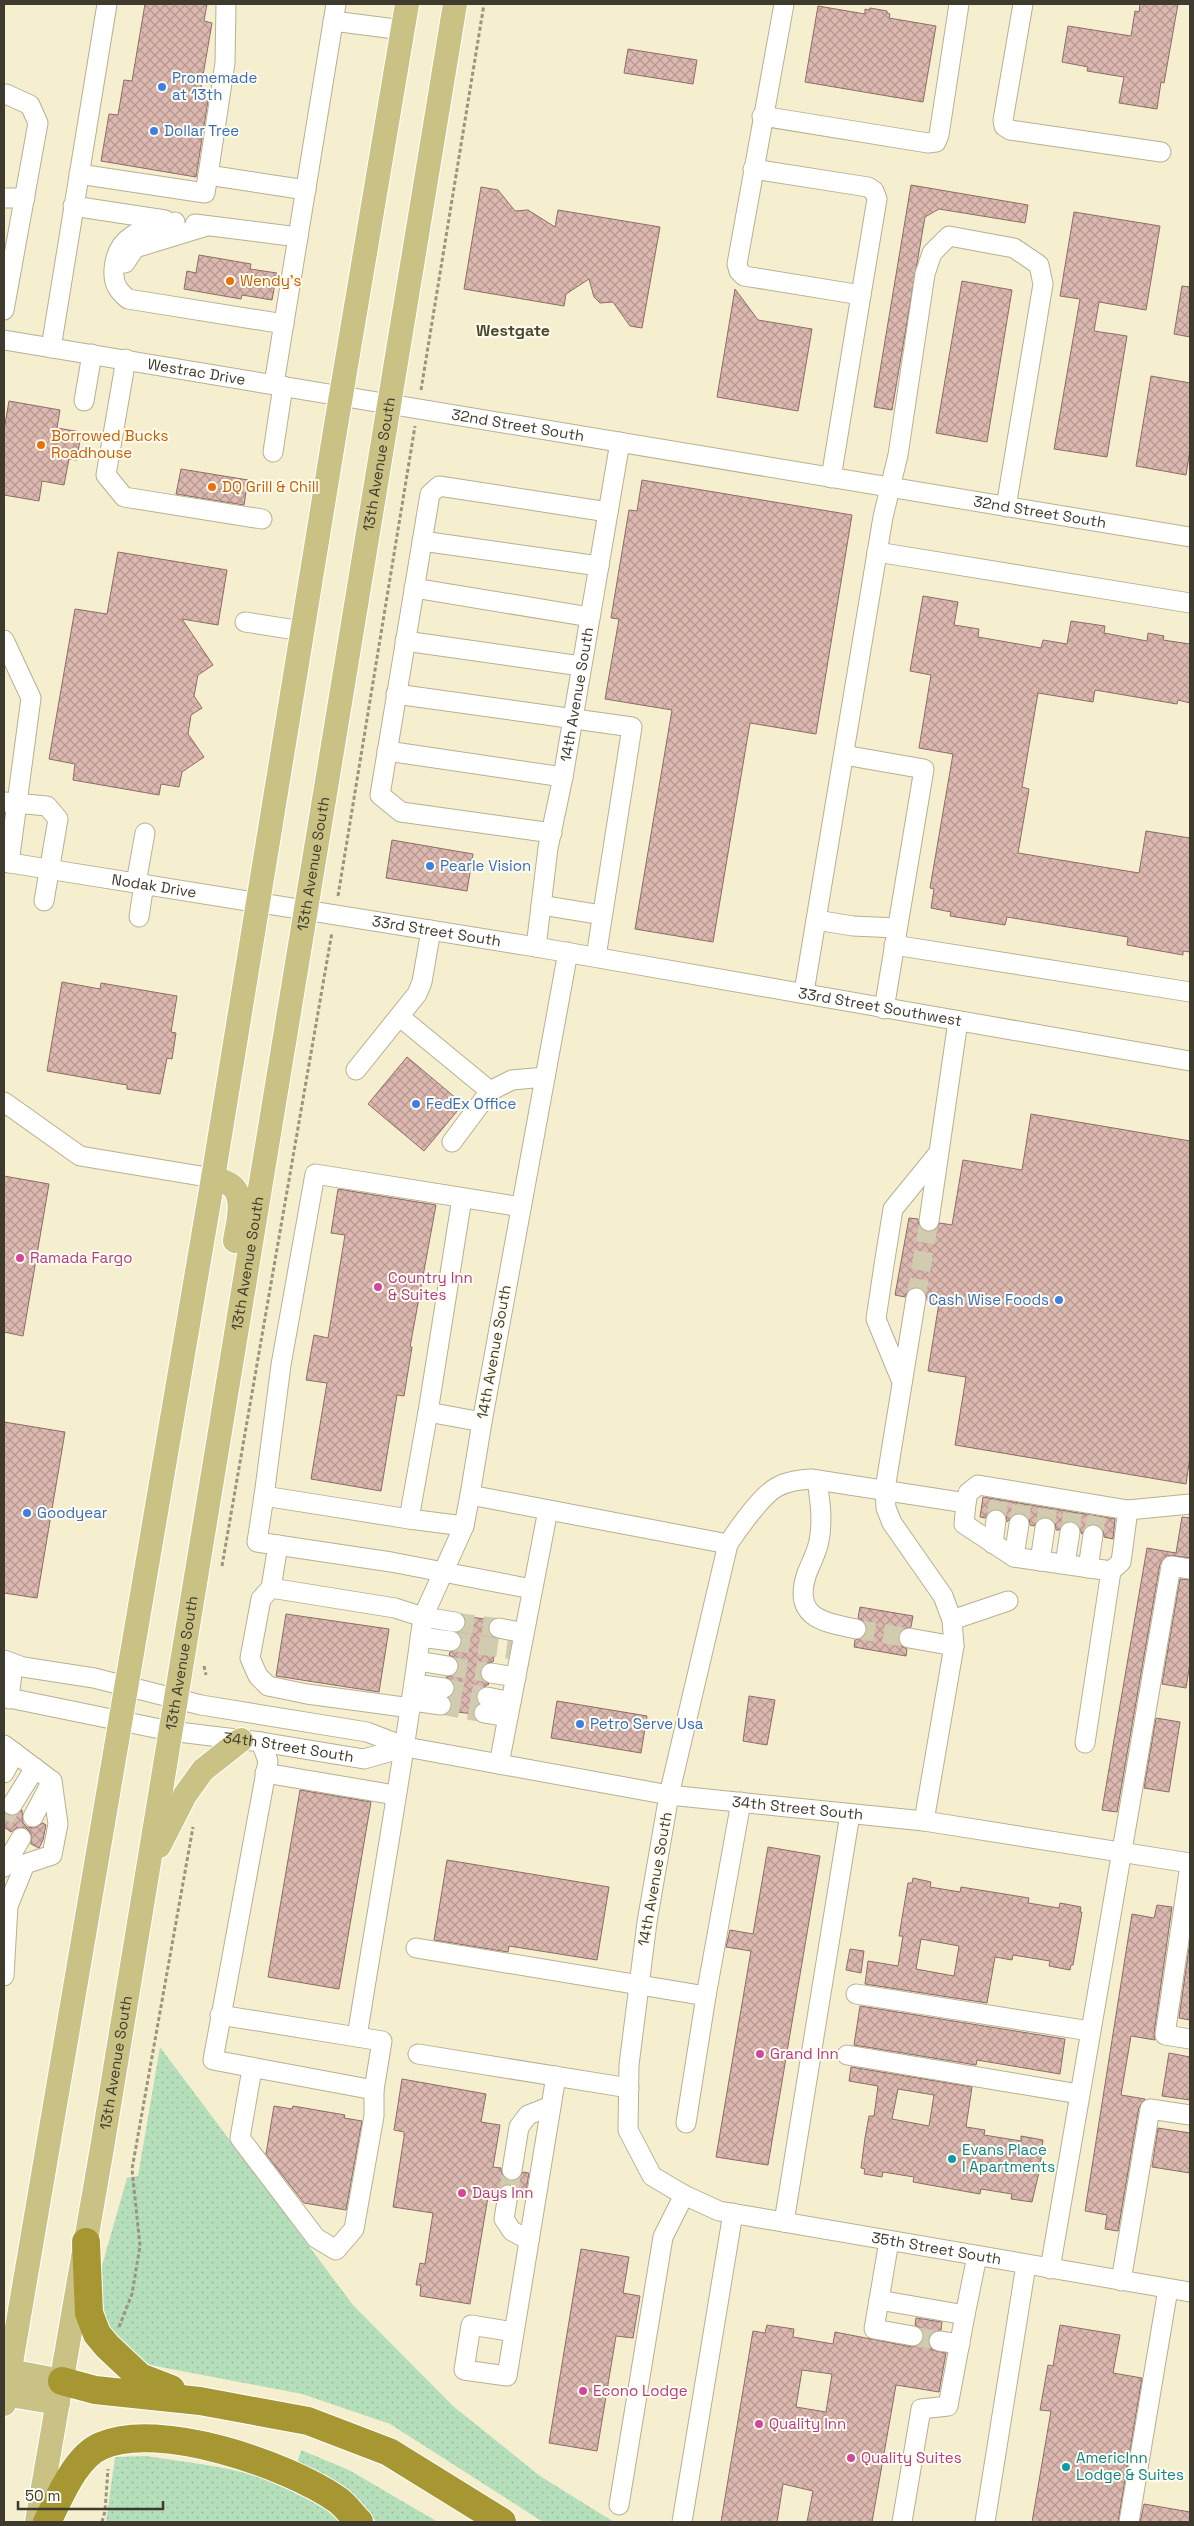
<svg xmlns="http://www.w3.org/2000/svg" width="1194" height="2526" viewBox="0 0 1194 2526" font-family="'Space Grotesk',sans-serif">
	<defs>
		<pattern id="grass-dots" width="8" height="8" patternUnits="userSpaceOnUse" patternTransform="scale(1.25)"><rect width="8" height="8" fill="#b5dfbb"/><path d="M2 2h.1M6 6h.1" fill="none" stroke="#9dc0a1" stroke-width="1.8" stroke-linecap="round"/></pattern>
		<pattern id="building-cross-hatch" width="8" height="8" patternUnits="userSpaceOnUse" patternTransform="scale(1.25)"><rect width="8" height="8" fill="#dcb8b0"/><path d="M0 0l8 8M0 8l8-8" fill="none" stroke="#b49790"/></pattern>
	</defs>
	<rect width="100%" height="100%" fill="#f6efcf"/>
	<!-- grass -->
	<g fill="url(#grass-dots)">
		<path d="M160 2047 353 2305 453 2406 540 2476 614 2522H543L390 2424 302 2394 150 2365 131 2355 100 2317 97 2283 127 2178 138 2176Z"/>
		<path d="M301 2450 349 2470 438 2522H377L343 2489 297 2464Z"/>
		<path d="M146 2456C212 2466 291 2472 340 2522H106L115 2457Z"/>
	</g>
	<!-- building -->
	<g fill="url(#building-cross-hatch)" stroke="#8d6d66" fill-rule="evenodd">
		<path d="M145 4H207L204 21 212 23 200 93 209 94 196 177 101 161 109 114 118 115 124 80 132 81Z"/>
		<path d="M1140 4H1178L1164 83 1161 82 1157 109 1119 103 1124 77 1087 71 1088 67 1062 62 1068 26 1131 36 1135 11 1139 12Z"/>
		<path d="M818 6 865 14V9L869 10 870 8 887 11V13L890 14 889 18 936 26 923 102 805 82Z"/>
		<path d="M628 49 697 60 693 84 624 73Z"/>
		<path d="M911 185 1028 205 1025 223 939 209 925 217 892 410 874 407Z"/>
		<path d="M481 187 498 190 515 211 528 210 555 227 558 210 660 227 642 328 630 326 613 302 600 303 594 297 589 279 566 294 564 306 464 289Z"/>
		<path d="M1074 212 1160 226 1146 310 1099 302 1094 331 1127 336 1107 457 1054 449 1080 299 1060 296Z"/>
		<path d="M199 255 251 264 250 269 277 273 272 300 242 295 241 299 184 289 187 271 196 273Z"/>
		<path d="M962 281 1012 290 987 442 936 433Z"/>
		<path d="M1182 286 1190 287V337L1174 334Z"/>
		<path d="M735 289 758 320 812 329 798 411 717 397Z"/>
		<path d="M1151 376 1190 383V450L1186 475 1136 466Z"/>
		<path d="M9 401 60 410 57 428 81 432 77 460 69 459 64 485 42 481 39 501 4 495V430Z"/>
		<path d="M181 469 248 480 244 505 176 494Z"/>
		<path d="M642 480 852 515 816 734 750 723 713 942 635 929 672 710 605 699 619 619 611 618 629 510 637 511Z"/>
		<path d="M118 552 227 570 218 625 182 619 213 665 198 675 194 696 202 708 191 715 188 734 204 757 182 772 179 787 161 784 159 795 73 780 75 764 49 759 75 609 107 614Z"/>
		<path d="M923 596 958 602 954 625 979 629 978 637 1041 648 1043 640 1067 644 1071 621 1105 626 1104 633 1147 641 1148 633 1164 636 1163 640 1190 644V703L1178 700 1177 704 1095 690 1093 702 1038 693 1022 787 1029 789 1018 853 1139 873 1146 831 1190 838V952L1183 951V955L1127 945 1128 937 1007 917 1005 925 950 916 951 912 931 908 934 889 930 888 953 754 919 748 931 675 910 671Z"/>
		<path d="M392 840 473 854 467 891 386 878Z"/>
		<path d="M62 982 100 989 101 983 177 996 171 1032 176 1033 172 1059 167 1058 160 1094 127 1089V1085L47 1071Z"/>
		<path d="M407 1057 463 1104 424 1151 368 1104Z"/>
		<path d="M1031 1114 1190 1141V1457L1186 1484 955 1445 966 1377 928 1371 939 1303 927 1300 926 1294 917 1287 908 1291 905 1297 895 1295 909 1218 918 1219 919 1226 927 1232 934 1231 940 1223 952 1225 963 1160 1022 1170Z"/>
		<path d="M4 1176 49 1184 23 1336 4 1332Z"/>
		<path d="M338 1189 436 1205 410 1347H412L404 1396 397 1395 381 1491 311 1479 327 1383 306 1380 314 1335 328 1338 345 1235 331 1233Z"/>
		<path d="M4 1422 65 1432 37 1598 4 1593Z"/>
		<path d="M983 1497 1115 1519 1113 1539 1104 1537 1103 1530 1095 1524 1088 1525 1082 1534 1077 1524 1072 1521 1066 1522 1059 1530H1056L1055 1523 1047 1517 1040 1518 1034 1526 1030 1525 1029 1519 1021 1513 1014 1514 1007 1522 1006 1515 998 1509 991 1510 985 1518 980 1517Z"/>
		<path d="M1182 1517 1190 1518V1558L1167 1555 1160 1564 1117 1812 1102 1810 1147 1548 1176 1553Z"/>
		<path d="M1180 1579 1190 1580V1663L1186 1688 1162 1684Z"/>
		<path d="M860 1607 913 1616 911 1627 901 1630 898 1637 901 1646 907 1649 906 1656 854 1647 855 1640 864 1637 867 1631 864 1621 858 1618Z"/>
		<path d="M286 1614 389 1629 379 1692 276 1676Z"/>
		<path d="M464 1616 491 1620 488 1631 497 1639 493 1662 487 1663 480 1671 481 1677 489 1684 478 1690 476 1695 478 1704 475 1706 473 1714 450 1711 452 1706 449 1698 455 1690V1684L446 1677 452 1676 459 1668 455 1658 449 1655 450 1652 460 1648 462 1643 458 1633 466 1624Z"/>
		<path d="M749 1696 775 1700 767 1745 743 1741Z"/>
		<path d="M557 1701 647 1716 641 1753 551 1738Z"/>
		<path d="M1156 1718 1180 1722 1169 1792 1144 1788Z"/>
		<path d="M300 1790 371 1802 339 1989 268 1977Z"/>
		<path d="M22 1810 23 1823 27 1827 34 1828 43 1823 46 1825 43 1840 39 1848 31 1844V1833L26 1828H16L11 1832 4 1827V1812L12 1816Z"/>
		<path d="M768 1847 820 1856 768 2165 716 2157 751 1951 726 1947 730 1930 753 1934Z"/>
		<path d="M447 1860 609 1887 597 1960 509 1946 508 1952 434 1940Z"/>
		<path d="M913 1878 931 1882 930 1887 960 1892 961 1887 1029 1898 1028 1903 1059 1908 1060 1903 1081 1907 1080 1912H1082L1073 1965H1071L1070 1970 1049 1966 1050 1961 1013 1955 1012 1960 995 1957 987 2003 865 1984 868 1961 898 1966 903 1936H899L908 1883H912ZM921 1939 959 1946 954 1976 916 1969Z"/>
		<path d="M1157 1905 1172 1907 1154 2033 1155 2040 1131 2036 1121 2095 1145 2099 1139 2107 1118 2231 1105 2229 1107 2215 1085 2211 1132 1914 1154 1918Z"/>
		<path d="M1190 1941V2020L1179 2018Z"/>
		<path d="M850 1949 864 1951 861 1973 846 1970Z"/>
		<path d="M860 2006 1065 2039 1060 2074 977 2060 976 2065 854 2045Z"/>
		<path d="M1169 2053 1190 2057V2100L1162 2096Z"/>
		<path d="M851 2067 972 2087 966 2127 985 2130 984 2135 1021 2141V2136L1043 2140 1040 2168 1032 2202 1011 2199 1012 2194 981 2189 980 2194 913 2182 914 2177 883 2172 882 2177 864 2174 865 2169 861 2168 865 2138 869 2116H874L878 2086 849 2081ZM898 2089 934 2095 929 2126 892 2119Z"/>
		<path d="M402 2079 486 2094 481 2122 500 2125 493 2167 501 2168 502 2174 510 2181 516 2180 523 2172 529 2173 525 2197H519L515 2187 509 2184 500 2188 497 2193 489 2191 470 2304 420 2296 421 2285H416L420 2263 425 2264 433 2213 393 2207 404 2137V2132L394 2130Z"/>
		<path d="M274 2106 292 2109 293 2106 345 2115 344 2118 362 2121 346 2210 304 2203 266 2154Z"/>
		<path d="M1158 2128 1190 2133V2173L1152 2167Z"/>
		<path d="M581 2249 629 2257 623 2293 640 2296 633 2338 616 2336 597 2451 549 2443Z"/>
		<path d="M916 2318 942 2322 941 2330 930 2334 928 2340 932 2350 946 2353 939 2392 896 2385 872 2522H807L813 2491 783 2484 777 2522H721L753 2331 765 2333 767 2325 794 2329 793 2337 833 2344 835 2332 912 2347 921 2344 924 2338 921 2328 915 2325ZM802 2370 832 2374 826 2412 796 2407Z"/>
		<path d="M1060 2325 1120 2335 1113 2373 1142 2378 1118 2522H1032L1051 2411 1040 2410 1048 2365 1053 2366Z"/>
		<path d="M1144 2504 1190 2512V2522H1140Z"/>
	</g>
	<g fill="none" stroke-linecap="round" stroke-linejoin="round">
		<!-- minor-tunnel -->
		<g stroke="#d1cbaf" stroke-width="19" stroke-dasharray="19 9" stroke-linecap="butt">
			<path d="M916 1298 929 1221"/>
			<path d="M996 1520 999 1499"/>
			<path d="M1019 1524 1022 1502"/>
			<path d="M1045 1528 1048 1506"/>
			<path d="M1070 1532 1073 1510"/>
			<path d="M1093 1535 1097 1514"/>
			<path d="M455 1622 499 1628"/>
			<path d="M856 1629 909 1638"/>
			<path d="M451 1641 521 1651"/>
			<path d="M448 1666 491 1673"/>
			<path d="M444 1688 487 1697"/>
			<path d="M441 1705 484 1713"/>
			<path d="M4 1819 12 1805"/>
			<path d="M508 2195 512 2170"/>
			<path d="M913 2336 939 2341"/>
		</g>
		<!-- minor casing -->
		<g stroke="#b7b091" stroke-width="21">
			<g id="minor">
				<path d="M226 4 225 63 208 175 306 190"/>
				<path d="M784 4 737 264 739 271 744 276 861 295 831 478"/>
				<path d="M1023 4 1003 120 1004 126 1010 130 1161 152"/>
				<path d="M333 21 403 30"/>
				<path d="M4 95 6 94 30 105 38 123 4 310"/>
				<path d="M762 116 928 143 936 142 939 135 959 4"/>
				<path d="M753 169 868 187 874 191 877 199 861 295"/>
				<path d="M79 174 205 193 208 175"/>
				<path d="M4 198H25"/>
				<path d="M73 206 165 220"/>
				<path d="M175 222C144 229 117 233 114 269 113 283 117 290 128 299L284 324"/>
				<path d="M195 224 298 237"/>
				<path d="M125 263 135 248 207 226"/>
				<path id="s1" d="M4 340 1190 537"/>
				<path d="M51 348 107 4"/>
				<path d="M126 359 106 475 124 497 262 519"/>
				<path d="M274 384 336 4"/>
				<path d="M84 401 92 354"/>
				<path d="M273 452 283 386"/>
				<path d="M422 541 599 566"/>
				<path d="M877 552 1190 603"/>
				<path d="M414 588 590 617"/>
				<path d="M245 622 302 631"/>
				<path d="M4 640 31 698 9 863"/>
				<path d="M405 641 581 666"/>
				<path d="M396 694 632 727 596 957"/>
				<path d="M387 751 563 777"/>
				<path d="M844 755 924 769 884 1009"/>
				<path d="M4 802 47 806 58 819 44 901"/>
				<path d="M552 833 401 812 380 795 430 494 439 486 608 512"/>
				<path id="s2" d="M4 862 536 947 1190 1061"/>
				<path d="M136 883 145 833"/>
				<path d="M541 905 602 915"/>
				<path d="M139 917 144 884"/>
				<path d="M816 920 853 926 897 928"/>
				<path d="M894 945 1190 992"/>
				<path id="s3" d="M536 947 548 848 563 777 620 442"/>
				<path d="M568 952 482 1422 470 1495 728 1544"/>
				<path d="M804 992 883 517 898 455 925 274 932 253 949 236 1014 248 1039 265 1043 284 1006 507"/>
				<path d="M400 1017 490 1091"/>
				<path d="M356 1070 417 994 422 982 431 930"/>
				<path d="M4 1102 80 1156 213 1178"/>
				<path d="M452 1142 490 1091 512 1080 545 1077"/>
				<path d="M929 1221 958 1021"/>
				<path d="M916 1298 885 1489 886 1508 892 1523 943 1596 952 1620 954 1646 924 1821"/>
				<path d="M902 1382 876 1319 884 1265 893 1209 937 1155"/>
				<path d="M428 1412 462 1198"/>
				<path d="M482 1422 428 1412 409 1519 264 1496 281 1365 315 1174 521 1207"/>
				<path d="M817 1480C820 1500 823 1521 819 1541 817 1552 811 1563 807 1573 792 1617 822 1622 856 1629"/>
				<path d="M264 1496 257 1542 391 1562 532 1589"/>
				<path d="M966 1503 964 1524 1014 1557 1111 1571 1121 1562 1128 1510"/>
				<path id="s4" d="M1190 1504 1128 1510 978 1485 968 1493 966 1503 811 1479C799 1480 788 1481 777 1487 762 1495 738 1529 728 1544L669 1795 647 1922 629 2065 628 2130 652 2176 684 2195 719 2211 1190 2292"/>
				<path d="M409 1519 464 1526"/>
				<path d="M993 1544 996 1520"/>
				<path d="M278 1545 271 1588 261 1599 250 1658 258 1676 268 1686 307 1694 411 1708"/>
				<path d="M1014 1557 1019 1524"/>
				<path d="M1040 1561 1045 1528"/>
				<path d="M1065 1564 1070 1532"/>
				<path d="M1088 1568 1093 1535"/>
				<path d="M271 1588 395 1608 423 1617 464 1526 470 1495"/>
				<path d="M952 1620 1008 1601"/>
				<path d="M499 1628 524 1633"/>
				<path d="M420 1637 451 1641"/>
				<path d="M909 1638 954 1646"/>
				<path id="s5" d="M4 1660 23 1667 94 1678 201 1705 367 1732 406 1747 669 1795 924 1821 1190 1863"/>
				<path d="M418 1661 448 1666"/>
				<path d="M491 1673 516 1677"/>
				<path d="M415 1684 444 1688"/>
				<path id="s6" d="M4 1697 170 1731 261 1742 364 1759 406 1747"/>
				<path d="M487 1697 511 1702"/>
				<path d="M9 1699 13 1664"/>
				<path d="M413 1701 441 1705"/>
				<path d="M484 1713 508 1717"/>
				<path d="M261 1742 268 1761 213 2060 374 2090 382 2041 357 2037C379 1897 405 1757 423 1617L455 1622"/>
				<path d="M1085 1743 1111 1571"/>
				<path d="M4 1745 52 1781 58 1824 52 1855 25 1864 8 1906 4 1976"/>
				<path d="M499 1764 548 1510"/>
				<path d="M4 1773 15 1753"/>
				<path d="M265 1773 395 1795"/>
				<path d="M12 1805 35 1768"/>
				<path d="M33 1817 52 1781"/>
				<path d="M1190 1865 1165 2035 1190 2039"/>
				<path d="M4 1867 21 1838"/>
				<path d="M416 1948 706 1996"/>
				<path d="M856 1994 1090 2031"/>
				<path d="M220 2015 357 2037"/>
				<path d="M418 2054 629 2088"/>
				<path d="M847 2055 1079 2094"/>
				<path d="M252 2069 240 2138 316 2238 336 2250 354 2229 374 2116V2090"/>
				<path d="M686 2123 706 1996 741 1802"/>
				<path d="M512 2170 519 2127 528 2115 551 2106"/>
				<path d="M508 2195 504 2219 512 2231 529 2240"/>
				<path d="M784 2222 850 1814"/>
				<path d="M889 2241 879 2300 965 2315 977 2256"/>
				<path d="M1050 2269 1171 1566 1190 1569"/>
				<path d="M1121 2281 1150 2109 1190 2115"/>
				<path d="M879 2300 874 2329 913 2336"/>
				<path d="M514 2332 471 2325 464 2370 507 2376 556 2076"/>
				<path d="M939 2341 960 2344"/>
				<path d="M619 2505 663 2237 684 2195"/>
				<path d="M682 2522 733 2213"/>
				<path d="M902 2522 921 2409 948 2406 965 2315"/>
				<path d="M985 2522 1026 2265"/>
				<path d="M1129 2522 1168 2289"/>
			</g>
		</g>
		<!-- major casing -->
		<g stroke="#fff" stroke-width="26">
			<g id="major">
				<path d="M213 1178C219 1180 227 1182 232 1186 246 1198 237 1226 235 1241"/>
				<path d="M159 1846 185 1795 203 1770 241 1740"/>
				<path d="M4 2370 62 2381"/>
				<path d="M4 2394 58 2403"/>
				<path d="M4 2404 213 1178 335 431 407 4"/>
				<path id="s7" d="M37 2522 102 2148 455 4"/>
			</g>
		</g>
		<!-- highway casing -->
		<g stroke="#fff" stroke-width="30">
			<g id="highway">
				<path d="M86 2242 89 2313 97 2334 107 2346 140 2377 171 2389"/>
				<path d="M62 2381 95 2390 200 2401 308 2421 389 2452 502 2522"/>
				<path d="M47 2522C59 2499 75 2457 101 2446 159 2420 288 2465 338 2500 346 2506 352 2515 359 2522"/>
			</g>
		</g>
		<!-- path -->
		<g stroke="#9a957e" stroke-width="3" stroke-dasharray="4 2.5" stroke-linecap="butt">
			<path d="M421 390 484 4"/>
			<path d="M338 896 415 426"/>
			<path d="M222 1566 332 932"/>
			<path d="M204 1666 206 1675"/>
			<path d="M119 2327 132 2294 140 2246 132 2169 193 1827"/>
			<path d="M102 2522 105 2511 108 2469"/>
		</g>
		<!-- minor -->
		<use href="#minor" stroke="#fff" stroke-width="19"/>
		<!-- major -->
		<use href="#major" stroke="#cac184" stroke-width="24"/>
		<!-- highway -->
		<use href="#highway" stroke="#a79732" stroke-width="28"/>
	</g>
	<!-- markers -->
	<g fill="#3f7fe0" stroke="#fefcef" stroke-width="2">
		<circle cx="162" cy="87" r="5"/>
		<circle cx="154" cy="131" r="5"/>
		<circle cx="430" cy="866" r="5"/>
		<circle cx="416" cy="1104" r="5"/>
		<circle cx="1059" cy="1300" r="5"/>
		<circle cx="27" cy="1513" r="5"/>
		<circle cx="580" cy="1724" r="5"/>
	</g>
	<g fill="#e8710a" stroke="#fefcef" stroke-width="2">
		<circle cx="230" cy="281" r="5"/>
		<circle cx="41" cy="445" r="5"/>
		<circle cx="212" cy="487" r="5"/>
	</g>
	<g fill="#d1479c" stroke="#fefcef" stroke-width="2">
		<circle cx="20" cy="1258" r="5"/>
		<circle cx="378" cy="1287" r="5"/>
		<circle cx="760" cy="2054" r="5"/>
		<circle cx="462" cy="2193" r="5"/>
		<circle cx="583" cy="2391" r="5"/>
		<circle cx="759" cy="2424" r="5"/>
		<circle cx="851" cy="2458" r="5"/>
	</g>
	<g fill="#0f9aa8" stroke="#fefcef" stroke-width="2">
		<circle cx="952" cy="2159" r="5"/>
		<circle cx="1066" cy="2467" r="5"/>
	</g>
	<g text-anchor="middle" stroke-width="4" stroke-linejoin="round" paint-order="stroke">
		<!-- shop labels -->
		<g font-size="15" fill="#366cbe" stroke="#fefcef" text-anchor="start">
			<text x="172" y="83">Promemade<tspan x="172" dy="17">at 13th</tspan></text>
			<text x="164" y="136">Dollar Tree</text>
			<text x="440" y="871">Pearle Vision</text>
			<text x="426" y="1109">FedEx Office</text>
			<text x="1049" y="1305" text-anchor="end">Cash Wise Foods</text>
			<text x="37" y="1518">Goodyear</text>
			<text x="590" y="1729">Petro Serve Usa</text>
		</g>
		<!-- food labels -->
		<g font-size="15" fill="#c56008" stroke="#fefcef" text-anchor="start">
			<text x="240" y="286">Wendy's</text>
			<text x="51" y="441">Borrowed Bucks<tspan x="51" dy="17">Roadhouse</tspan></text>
			<text x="222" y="492">DQ Grill &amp; Chill</text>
		</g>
		<!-- street labels -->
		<g font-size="15" fill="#3e3b2e" stroke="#fefcef">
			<text dy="5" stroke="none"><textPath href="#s1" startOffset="195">Westrac Drive</textPath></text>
			<text dy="5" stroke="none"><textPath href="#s1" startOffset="521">32nd Street South</textPath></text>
			<text dy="5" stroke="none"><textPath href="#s7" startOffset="2086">13th Avenue South</textPath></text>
			<text dy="5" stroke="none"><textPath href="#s1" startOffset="1050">32nd Street South</textPath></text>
			<text dy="5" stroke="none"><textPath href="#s3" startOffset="256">14th Avenue South</textPath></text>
			<text dy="5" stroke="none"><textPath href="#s7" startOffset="1681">13th Avenue South</textPath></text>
			<text dy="5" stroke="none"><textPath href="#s2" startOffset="152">Nodak Drive</textPath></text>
			<text dy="5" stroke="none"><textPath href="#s2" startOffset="438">33rd Street South</textPath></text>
			<text dy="5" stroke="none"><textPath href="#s2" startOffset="888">33rd Street Southwest</textPath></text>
			<text dy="5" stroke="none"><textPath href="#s7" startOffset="1276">13th Avenue South</textPath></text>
			<text transform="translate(494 1352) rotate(-80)" y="5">14th Avenue South</text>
			<text dy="5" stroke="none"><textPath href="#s7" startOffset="871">13th Avenue South</textPath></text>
			<text dy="5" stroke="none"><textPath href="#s6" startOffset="289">34th Street South</textPath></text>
			<text dy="5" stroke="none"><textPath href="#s5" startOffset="809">34th Street South</textPath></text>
			<text transform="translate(655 1879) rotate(-80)" y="5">14th Avenue South</text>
			<text dy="5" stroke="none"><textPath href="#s7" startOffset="466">13th Avenue South</textPath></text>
			<text dy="5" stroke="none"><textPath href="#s4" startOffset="1449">35th Street South</textPath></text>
		</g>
		<!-- hotel labels -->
		<g font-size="15" fill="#b23c85" stroke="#fefcef" text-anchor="start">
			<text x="30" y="1263">Ramada Fargo</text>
			<text x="388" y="1283">Country Inn<tspan x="388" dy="17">&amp; Suites</tspan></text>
			<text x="770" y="2059">Grand Inn</text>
			<text x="472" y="2198">Days Inn</text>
			<text x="593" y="2396">Econo Lodge</text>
			<text x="769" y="2429">Quality Inn</text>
			<text x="861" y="2463">Quality Suites</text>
		</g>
		<!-- culture labels -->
		<g font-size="15" fill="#0d838f" stroke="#fefcef" text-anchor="start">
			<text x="962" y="2155">Evans Place<tspan x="962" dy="17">I Apartments</tspan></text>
			<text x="1076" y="2463">AmericInn<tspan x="1076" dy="17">Lodge &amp; Suites</tspan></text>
		</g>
		<!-- neighbourhood labels -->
		<g font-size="16" font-weight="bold" fill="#4d482c" stroke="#fefcef">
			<text x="513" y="336">Westgate</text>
		</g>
	</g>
	<!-- border -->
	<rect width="1194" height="2526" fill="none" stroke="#3e3b2e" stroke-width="10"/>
	<!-- scale -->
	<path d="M18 2501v8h145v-8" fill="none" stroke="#3e3b2e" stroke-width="2.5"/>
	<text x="25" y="2501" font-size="15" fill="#3e3b2e" stroke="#fefcef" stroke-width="4" paint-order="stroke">50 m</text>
</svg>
